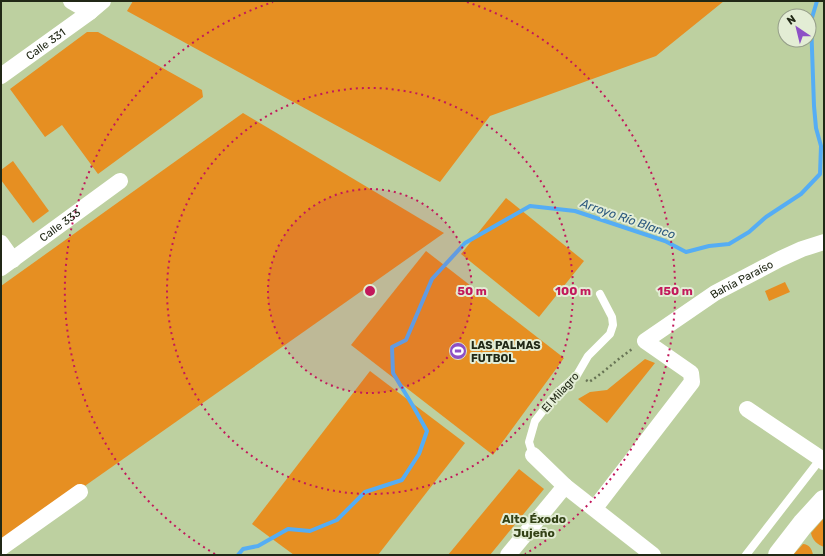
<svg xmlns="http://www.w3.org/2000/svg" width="825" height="556" viewBox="0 0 825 556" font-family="Rubik,sans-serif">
	<rect width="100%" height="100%" fill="#bdd0a0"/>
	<!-- green -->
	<g fill="#e68f22">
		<path d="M133 1H724L656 56 490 116 440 182 127 11Z"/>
		<path d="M87 32H98L202 90 203 97 98 174 62 125 45 137 10 89Z"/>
		<path d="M243 113 444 233 1 545V286Z"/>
		<path d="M13 161 49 211 33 223 1 180V170Z"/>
		<path d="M506 198 584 261 539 317 461 254Z"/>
		<path d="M426 251 564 358 493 455 351 345Z"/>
		<path d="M785 282 790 292 769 301 765 291Z"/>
		<path d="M645 359 655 363 607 423 578 399 590 392 607 390Z"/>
		<path d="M370 371 465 443 378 555H294L252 524Z"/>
		<path d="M519 469 544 489 490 555H448Z"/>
		<path d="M824 518V547C818 545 812 540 811 533Z"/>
		<path d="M803 544C809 544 812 549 813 555H793Z"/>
	</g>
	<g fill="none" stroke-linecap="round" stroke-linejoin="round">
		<!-- stream -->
		<path stroke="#55adf4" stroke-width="4" d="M238 555 243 549 258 546 288 529 310 531 337 520 365 492 402 480 419 454 427 431 413 406 393 373 392 347 406 340 432 279 465 243 530 206 575 211 665 241 686 252 709 246 729 244 749 232 766 217 801 194 820 174 821 146 816 128 814 106 811 21 817 1"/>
		<!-- path -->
		<path stroke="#687455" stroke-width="2.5" stroke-dasharray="2 3" stroke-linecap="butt" d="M586 380 589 382C605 372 618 358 634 348"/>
		<!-- service -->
		<g stroke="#fff" stroke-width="8">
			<path d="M533 455 529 442 535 421 556 394 577 375 588 356 610 334 613 325 612 317 600 294"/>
			<path d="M746 555 822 457"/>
		</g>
		<!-- minor -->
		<g stroke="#fff" stroke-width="16">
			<path d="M71 1 90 12"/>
			<path id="s1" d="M1 76 90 12 103 1"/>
			<path d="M1 243 13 260"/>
			<path id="s2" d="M1 268 120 181"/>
			<path d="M747 409 820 458 824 462"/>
			<path d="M533 455 565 486 653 555"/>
			<path id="s3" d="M595 508 692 382 691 373 645 341 715 293 780 259 802 249 824 242"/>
			<path d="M1 548 80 492"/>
			<path d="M508 555 565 486"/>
		</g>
		<!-- secondary -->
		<path stroke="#fff" stroke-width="22" d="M779 555 803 524 824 501"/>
	</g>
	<!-- distance rings -->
	<circle cx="370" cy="291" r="102" fill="#c2185b" fill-opacity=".12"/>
	<g fill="none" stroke="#c2185b" stroke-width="2" stroke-dasharray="2 4">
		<circle cx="370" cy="291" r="102"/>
		<circle cx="370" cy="291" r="203"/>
		<path d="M215 554A305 305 0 0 1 273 2M467 2A305 305 0 0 1 525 554"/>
	</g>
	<!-- icons -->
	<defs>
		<g id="stadium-disc" transform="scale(0.9)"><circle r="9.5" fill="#8d50c6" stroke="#e3edd5"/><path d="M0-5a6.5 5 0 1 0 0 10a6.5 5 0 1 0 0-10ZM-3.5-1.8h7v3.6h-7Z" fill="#fff"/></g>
	</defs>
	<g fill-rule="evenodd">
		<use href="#stadium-disc" x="458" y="351"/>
	</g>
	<g text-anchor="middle" stroke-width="4" stroke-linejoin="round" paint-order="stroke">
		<!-- street labels -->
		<g font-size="11" fill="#212816" stroke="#e3edd5">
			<text dy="4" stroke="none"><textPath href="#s1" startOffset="55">Calle 331</textPath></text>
			<text dy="4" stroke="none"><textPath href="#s2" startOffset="73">Calle 333</textPath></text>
			<text dy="4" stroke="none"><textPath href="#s3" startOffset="339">Bahía Paraíso</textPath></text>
			<text transform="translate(560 392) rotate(-48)" y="4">El Milagro</text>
		</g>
		<!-- poi labels -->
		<g font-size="11" font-weight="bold" fill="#212816" stroke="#e3edd5" text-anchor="start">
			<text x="471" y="349">LAS PALMAS<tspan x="471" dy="13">FUTBOL</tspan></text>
		</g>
		<!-- water labels -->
		<g font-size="12" font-style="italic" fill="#2c597e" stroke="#e3edd5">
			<text transform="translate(628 219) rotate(19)" y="4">Arroyo Río Blanco</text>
		</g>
		<!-- neighbourhood labels -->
		<g font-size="12" font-weight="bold" fill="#334216" stroke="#e3edd5">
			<text x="534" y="523">Alto Éxodo<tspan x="534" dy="14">Jujeño</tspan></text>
		</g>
	</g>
	<circle cx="370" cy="291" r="6" fill="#c2185b" stroke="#e3edd5" stroke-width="2"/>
	<g font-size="12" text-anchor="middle" font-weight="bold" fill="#c2185b" stroke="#e3edd5" stroke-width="4" stroke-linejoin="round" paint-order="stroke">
		<text x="472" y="295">50 m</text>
		<text x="573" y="295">100 m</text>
		<text x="675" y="295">150 m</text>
	</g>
	<!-- border -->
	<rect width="825" height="556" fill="none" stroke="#212816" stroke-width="4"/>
	<!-- north arrow -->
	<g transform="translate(797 28) rotate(325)"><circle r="19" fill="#e3edd5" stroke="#959e89"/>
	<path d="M0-3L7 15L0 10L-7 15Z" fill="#8d50c6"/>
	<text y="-6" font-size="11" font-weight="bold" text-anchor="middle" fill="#212816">N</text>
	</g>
</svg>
